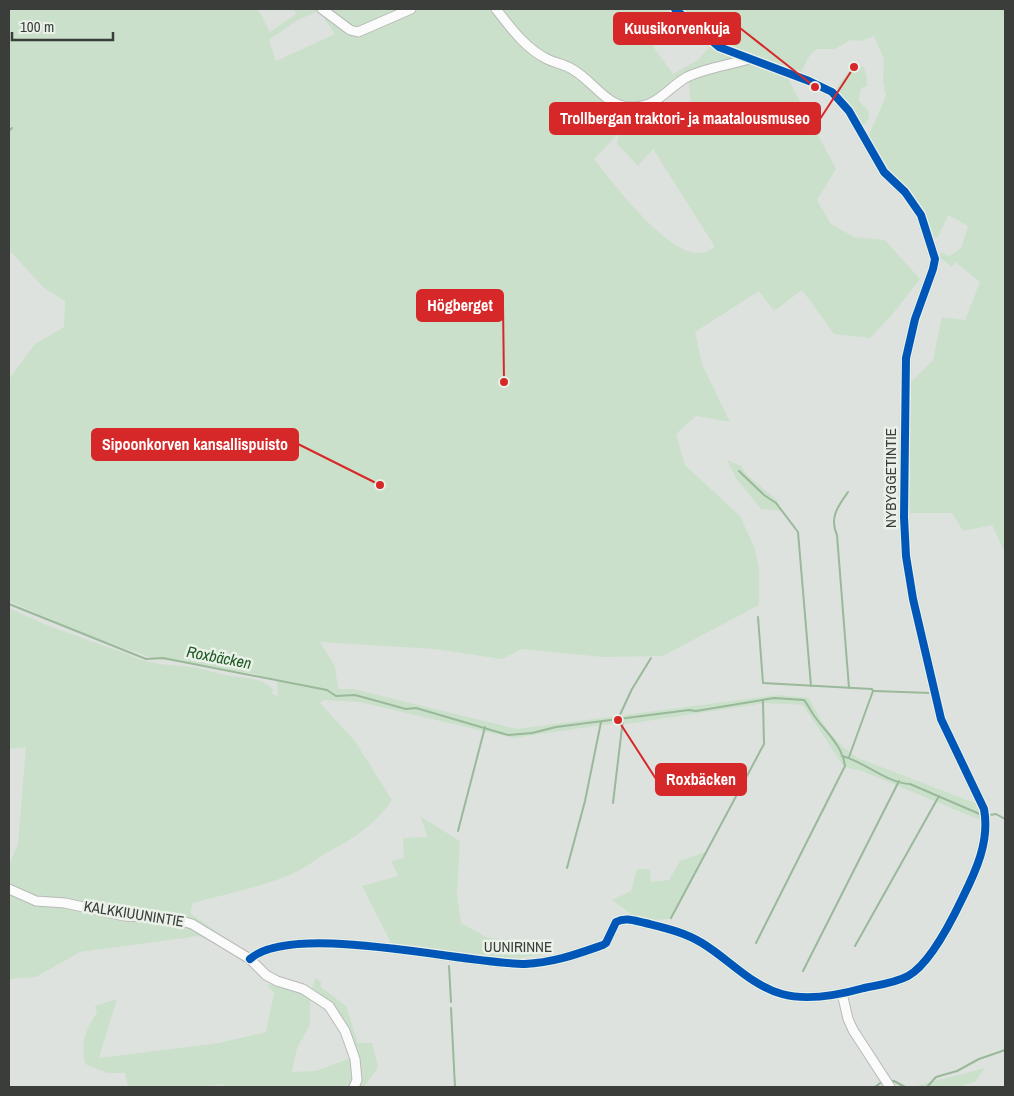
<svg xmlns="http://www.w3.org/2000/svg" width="1014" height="1096" viewBox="0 0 1014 1096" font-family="'Archivo Narrow',sans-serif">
	<rect width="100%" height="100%" fill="#dee2de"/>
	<!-- green -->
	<g fill="#cae0ca" fill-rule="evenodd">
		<path d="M9 9H258L270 32 296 14 294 9H667L680 16 652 45 673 74 698 60 711 45 717 51 740 60 688 76 651 102 636 106 627 113 617 135 594 159C613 183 668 256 700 253 705 253 711 249 715 247L653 149 638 166 617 144C620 126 626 110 645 106L668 129 692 115 688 77 744 62 785 73 836 169 817 200 831 224 854 237 885 240 920 279 891 316 870 338 834 334 802 290 774 311 759 291 695 332 702 364 730 422 696 416 676 434 685 465 740 516 755 549 759 570V605L663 656 603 657 522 649 502 659 434 649 320 642 335 666 338 689H353L517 729 778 695 809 698C820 721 835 744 858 758L975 803C982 811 985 820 982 830L980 820 862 771 844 767 803 705 765 703 627 724H609L513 738 359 702 324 700 320 703 355 741 392 800C375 826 348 842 321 856 315 860 309 865 302 869 269 886 229 893 193 903L190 913 244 951 242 956 199 936 80 952 36 977 9 979V865L18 844 26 747 9 749V608L49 626 130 655C150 666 170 664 191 667 203 668 214 673 226 675 242 678 261 677 273 689L272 694 278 696 277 680 254 674 152 658 74 630 9 601V379L35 344 64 327 65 301 43 287 9 250ZM319 11 335 34 276 61 269 40 298 20Z"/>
		<path d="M683 9H1005V553L992 525 963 531 952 513H907L910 383 933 360 942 317 965 320 980 282 955 262 952 267 939 257 941 252 949 256 961 248 968 226 948 215 938 237 933 238 910 193 882 164 868 137 886 96 883 82 884 59 874 36 861 41 850 40 835 49H817L810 55 800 74 721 44Z"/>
		<path d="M855 63 860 64 855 69 858 72 862 65C866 70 868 79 867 86L861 88 859 101C865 108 869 108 869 119L864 125 860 124 835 90Z"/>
		<path d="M727 460 741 466 747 475 777 500 782 511 761 509 736 478Z"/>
		<path d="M421 817 460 841 457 894 461 923 488 938 552 943 551 954 497 960 392 945 362 886 398 876 391 861 404 858 403 838 427 837Z"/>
		<path d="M707 851 671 918C643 924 633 916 612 900L631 891 637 869H650L651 882 669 880 680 861Z"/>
		<path d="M316 978 321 982V987L346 1006 358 1043H372L378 1067 364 1087H359C362 1048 343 1010 312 988Z"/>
		<path d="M275 983 310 997V1025L297 1048 292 1072 316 1071 351 1058V1081L348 1087H224L223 1084 199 1087H128L125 1073H107L85 1064C81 1041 84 1032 97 1013L95 1006 117 999 99 1058 219 1043 266 1032 274 993 267 985Z"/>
		<path d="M985 1068 975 1082 957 1087H912Z"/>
	</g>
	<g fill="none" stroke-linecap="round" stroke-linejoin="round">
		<!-- stream -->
		<g stroke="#99b99a" stroke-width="2">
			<path d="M9 131 12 128"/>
			<path d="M739 471 764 495 776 503 798 532 811 686"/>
			<path d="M848 492C838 506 829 518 837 535L849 688"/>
			<path d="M9 604 146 659 163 658 327 690 336 696 355 695 406 709 416 708 508 735 532 733 556 727 689 710 696 711 774 698 804 700C809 706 811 712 815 717 822 727 841 746 842 756 865 762 887 783 910 784L982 815"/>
			<path d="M758 617 763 683 872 689 873 691 849 757"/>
			<path d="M874 691 931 693"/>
			<path d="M618 719 632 689 651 658"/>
			<path d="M613 803 623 719"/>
			<path d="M990 815 996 814 1005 819"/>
			<path d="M458 831 485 727"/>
			<path d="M567 868 585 801 601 722"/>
			<path d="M671 918 764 744 763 701"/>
			<path d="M756 943 845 766 843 756"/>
			<path d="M855 946 939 796"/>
			<path d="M449 966 451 1002"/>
			<path d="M803 971 899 781"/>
			<path d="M451 1008 455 1087"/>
			<path d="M890 1081H894L905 1087"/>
			<path d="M875 1087 883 1081"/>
			<path d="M919 1087H927L936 1077 957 1071 979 1059 1005 1050"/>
		</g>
		<!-- minor casing -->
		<g stroke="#b7bab7" stroke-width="11">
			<g id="minor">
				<path d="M322 9 350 30 358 32 411 9"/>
				<path d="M496 9C511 28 525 48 547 59 555 63 564 64 572 69 598 84 608 113 642 106 659 103 672 85 687 77 705 68 729 65 749 59"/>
				<path d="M9 889 36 901 65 903 124 916 171 918 192 924 250 959 266 975 277 981 303 989 329 1006 345 1031 355 1059 357 1080 354 1087"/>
				<path d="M250 959C293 921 466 964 525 964 553 963 577 954 603 945L606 943 616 922C626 917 635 921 645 923 665 928 684 932 702 943 730 960 750 985 782 994 807 1001 839 995 864 988 878 985 895 983 908 976 930 964 951 922 962 899 976 871 990 841 984 809L941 719 913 599 906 556 904 517 906 358 915 319 933 269 935 259 921 215 905 192 884 172 849 111 832 92 809 81 719 47 675 9"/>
				<path d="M842 993 848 1019 853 1030 890 1087"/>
			</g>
		</g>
		<!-- minor -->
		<use href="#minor" stroke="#fafbfa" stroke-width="9"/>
		<!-- cycleway casing -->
		<g stroke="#e9f1e9" stroke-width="11">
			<path id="cycleway" d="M250 959C293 921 466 964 525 964 553 963 577 954 603 945L606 943 616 922C626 917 635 921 645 923 665 928 684 932 702 943 730 960 750 985 782 994 807 1001 839 995 864 988 878 985 895 983 908 976 930 964 951 922 962 899 976 871 990 841 984 809L941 719 913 599 906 556 904 517 906 358 915 319 933 269 935 259 921 215 905 192 884 172 849 111 832 92 809 81 719 47 675 9"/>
		</g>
		<!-- cycleway -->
		<use href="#cycleway" stroke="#0057b8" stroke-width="8"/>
	</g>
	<g text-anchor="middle" stroke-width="5" stroke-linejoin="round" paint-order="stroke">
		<!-- street labels -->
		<g font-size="15" fill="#3a3d3a" stroke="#e9f1e9">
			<text transform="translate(891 478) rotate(-90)" y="5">NYBYGGETINTIE</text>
			<text transform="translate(134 914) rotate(9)" y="5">KALKKIUUNINTIE</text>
			<text x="518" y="952">UUNIRINNE</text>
		</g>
		<!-- water labels -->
		<g font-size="16" font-style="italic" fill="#1c5923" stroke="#e9f1e9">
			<text transform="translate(219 657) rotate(11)" y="6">Roxbäcken</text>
		</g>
	</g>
	<!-- callouts -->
	<path fill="none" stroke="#d62828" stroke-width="2" d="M815 87L740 28M854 67L820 119M504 382L503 305M380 485L298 444M618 720L656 779"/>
	<g fill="#d62828" stroke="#e9f1e9" stroke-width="2">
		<circle cx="815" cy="87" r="5"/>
		<circle cx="854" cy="67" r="5"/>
		<circle cx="504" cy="382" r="5"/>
		<circle cx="380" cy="485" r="5"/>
		<circle cx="618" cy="720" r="5"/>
	</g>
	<g fill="#d62828" stroke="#d62828" stroke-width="2">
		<rect x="614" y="13" width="126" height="31" rx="5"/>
		<rect x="550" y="103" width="270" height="31" rx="5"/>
		<rect x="417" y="290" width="86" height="31" rx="5"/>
		<rect x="92" y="429" width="206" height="31" rx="5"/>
		<rect x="656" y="764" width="90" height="31" rx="5"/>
	</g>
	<g font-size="16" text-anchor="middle" font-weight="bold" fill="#fff">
		<text x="677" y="34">Kuusikorvenkuja</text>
		<text x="685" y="124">Trollbergan traktori- ja maatalousmuseo</text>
		<text x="460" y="311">Högberget</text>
		<text x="195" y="450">Sipoonkorven kansallispuisto</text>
		<text x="701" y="785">Roxbäcken</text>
	</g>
	<!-- border -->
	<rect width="1014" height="1096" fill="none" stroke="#3a3d3a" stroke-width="20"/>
	<!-- scale -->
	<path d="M12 32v8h101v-8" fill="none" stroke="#3a3d3a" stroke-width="2.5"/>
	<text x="20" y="32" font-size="15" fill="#3a3d3a" stroke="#e9f1e9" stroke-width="4" paint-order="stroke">100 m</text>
</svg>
